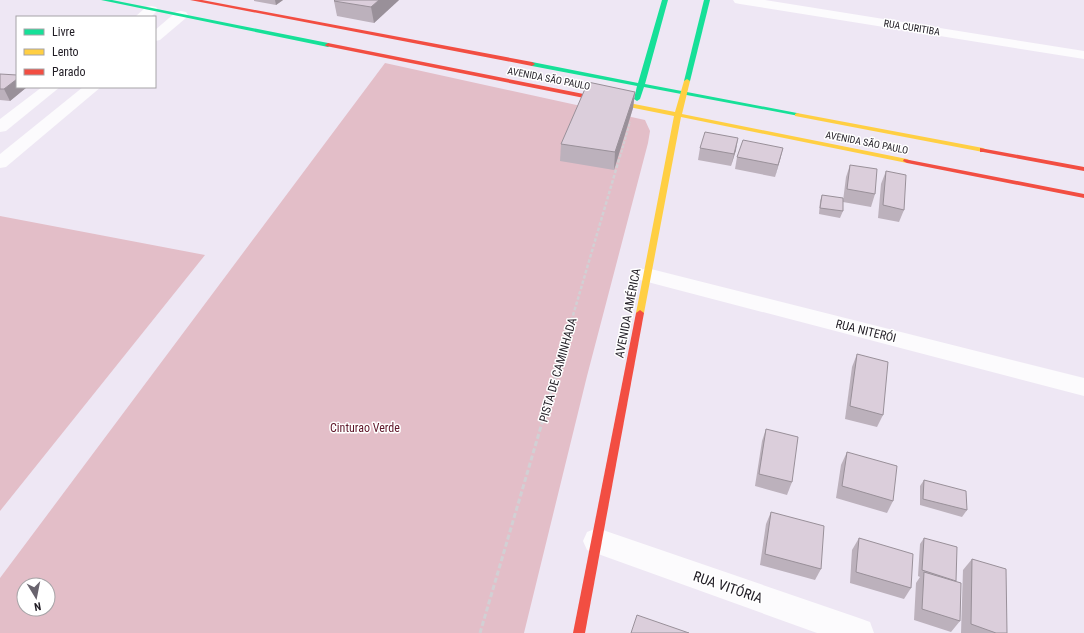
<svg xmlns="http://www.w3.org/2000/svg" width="1084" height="633" viewBox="0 0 1084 633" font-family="'Roboto Condensed',sans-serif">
	<rect width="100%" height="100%" fill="#eee7f4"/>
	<!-- forest -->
	<g fill="#e3bec8" fill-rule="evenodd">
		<path d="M385 63 645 120 650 131 648 143 587 376 524 633H0V578ZM24 585H48V609H24Z"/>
		<path d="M0 216 205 255 0 511Z"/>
	</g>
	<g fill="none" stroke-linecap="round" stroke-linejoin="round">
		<!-- path-far2 -->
		<path stroke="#d2d0d4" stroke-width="2" stroke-dasharray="3 1.5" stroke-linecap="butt" d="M620 157 630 122"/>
		<!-- path-far1 -->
		<path stroke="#d2d0d4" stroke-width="2.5" stroke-dasharray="3.5 2" stroke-linecap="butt" d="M559 363 620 156"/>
		<!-- path -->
		<path stroke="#d2d0d4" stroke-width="3" stroke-dasharray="5 2.5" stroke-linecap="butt" d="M480 633 560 362"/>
		<!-- street -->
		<g fill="#fcfbfd" fill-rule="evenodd">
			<path d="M733 0H765L1084 51V59L740 4 735 3Z"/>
			<path d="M151 6 156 7 158 10 151 17H135L146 7Z"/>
			<path d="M181 11 186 12 188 15 186 18 160 40 155 41V30L176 12Z"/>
			<path d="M42 87H60L6 131 0 132V119Z"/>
			<path d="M83 87H101L6 167 0 168V154Z"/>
			<path d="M647 268 1084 378V396L640 280 637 275 640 270Z"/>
			<path d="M597 528 859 618 870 622 874 633H817L587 550 583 541 587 532Z"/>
		</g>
		<!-- fast -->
		<g fill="#16e098" fill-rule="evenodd">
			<path d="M101 0H112L328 43 331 45 328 47Z"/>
			<path d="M662 0H668L645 84 797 113 799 114V116L644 87 640 99 637 101 634 99 637 86 532 66 529 64 532 62 638 83Z"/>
			<path d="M704 0H710L690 81 687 83 684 81Z"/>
		</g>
		<!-- slow -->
		<g fill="#ffcf43" fill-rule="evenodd">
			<path d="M687 79 690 81 682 114 907 159 911 161 907 163 681 117 644 313 640 316 636 313 674 116 629 107 626 105 629 103 675 112 684 81Z"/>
			<path d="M797 113 983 148 987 150 983 152 795 116V114Z"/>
		</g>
		<!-- jam -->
		<g fill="#f24e42" fill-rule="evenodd">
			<path d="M190 0H202L532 62 535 64 532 66Z"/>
			<path d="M328 43 629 103 632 105 629 107 326 46 325 45Z"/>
			<path d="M980 148 1084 167V171L983 152H980Z"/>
			<path d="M904 159 1084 194V198L907 163 903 161Z"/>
			<path d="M640 310 644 313 585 633H573L636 313Z"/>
		</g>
	</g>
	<!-- wall -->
	<g fill="#bcb1bc">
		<path d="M254 0H283L276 5 254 1Z"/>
		<path d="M399 0 374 23 337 16 334 1Z"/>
		<path d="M0 74 27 87 10 101 0 100Z"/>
		<path d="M635 92 633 108 614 170 560 161 561 144Z"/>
		<path d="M700 148 736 150 731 166 698 160Z"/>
		<path d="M783 148 775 177 735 169 737 157Z"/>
		<path d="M850 165 875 194 871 207 843 202V211L840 218 819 214 820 201 822 195 843 201 846 177Z"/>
		<path d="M886 171 904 210 899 222 878 218 881 184Z"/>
		<path d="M857 354 883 415 877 427 845 419 852 367Z"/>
		<path d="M766 429 792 482 787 495 755 486 762 441Z"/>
		<path d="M847 452 893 501 887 513 836 498 841 465Z"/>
		<path d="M924 480 967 510 962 517 920 505V486Z"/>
		<path d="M771 512 821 569 815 580 760 565 766 524Z"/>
		<path d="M859 538 911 588 904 599 850 583 852 550Z"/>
		<path d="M924 538 956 581 955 582 960 621 951 632 914 620 916 583 920 577 918 576 920 544Z"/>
		<path d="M972 559 1007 633H961L963 570Z"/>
	</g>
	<!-- shaded-wall -->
	<g fill="#999099">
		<path d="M275 0H283L276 5Z"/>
		<path d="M379 0H399L374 23 371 7Z"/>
		<path d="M17 79V87H27L10 101 4 89Z"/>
		<path d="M635 92 633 108 614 170 615 152Z"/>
		<path d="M738 138 736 150 731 166Z"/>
		<path d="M783 148 780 160 775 177 778 165Z"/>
	</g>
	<!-- building -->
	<g fill="#dbcedb" stroke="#999099">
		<path d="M335 0H379L371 7 334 1Z"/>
		<path d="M0 74 17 75V79L4 89H0Z"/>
		<path d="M588 82 635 92 615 152 561 144Z"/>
		<path d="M705 132 738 138 734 154 700 148Z"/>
		<path d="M743 140 783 148 778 165 737 157Z"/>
		<path d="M850 165 877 169 875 194 847 189Z"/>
		<path d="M886 171 906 175 904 210 883 205Z"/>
		<path d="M822 195 843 198V211L820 208Z"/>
		<path d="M857 354 888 362 883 415 850 406Z"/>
		<path d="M766 429 798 437 792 482 759 474Z"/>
		<path d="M847 452 897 466 893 501 842 486Z"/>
		<path d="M924 480 966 491 967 510 923 499Z"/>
		<path d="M771 512 824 526 821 569 765 554Z"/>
		<path d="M859 538 913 554 911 588 856 572Z"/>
		<path d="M924 538 957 547 956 581 922 570Z"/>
		<path d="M972 559 1006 569 1007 633H996L971 624Z"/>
		<path d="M924 572 961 583 960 621 922 609Z"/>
		<path d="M637 615 689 633H631Z"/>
	</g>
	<g text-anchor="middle" stroke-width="3" stroke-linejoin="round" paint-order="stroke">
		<!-- far-street labels -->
		<g font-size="10" fill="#201c24" stroke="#fff">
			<text transform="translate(912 27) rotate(9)" y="4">RUA CURITIBA</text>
			<text transform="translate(549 78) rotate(11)" y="4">AVENIDA SÃO PAULO</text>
			<text transform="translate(867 142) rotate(11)" y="4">AVENIDA SÃO PAULO</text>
		</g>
		<!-- street labels -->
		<g font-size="12" fill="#201c24" stroke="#fff">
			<text transform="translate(628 313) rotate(-79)" y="4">AVENIDA AMÉRICA</text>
			<text transform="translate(866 331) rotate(14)" y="4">RUA NITERÓI</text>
			<text transform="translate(558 370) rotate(-74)" y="4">PISTA DE CAMINHADA</text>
		</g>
		<!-- park labels -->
		<g font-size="12" fill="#5e1528" stroke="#fff">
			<text x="365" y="432">Cinturao Verde</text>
		</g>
		<!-- near-street labels -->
		<g font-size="14" fill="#201c24" stroke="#fff">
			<text transform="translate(728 587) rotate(19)" y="5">RUA VITÓRIA</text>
		</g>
	</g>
	<!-- legend -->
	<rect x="16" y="16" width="140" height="72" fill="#ffffff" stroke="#a6a4a7"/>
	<rect x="24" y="29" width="20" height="6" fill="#16e098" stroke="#a6a4a7"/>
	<text x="52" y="36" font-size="12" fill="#201c24">Livre</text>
	<rect x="24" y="49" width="20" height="6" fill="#ffcf43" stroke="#a6a4a7"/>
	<text x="52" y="56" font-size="12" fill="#201c24">Lento</text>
	<rect x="24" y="69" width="20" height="6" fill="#f24e42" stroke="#a6a4a7"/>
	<text x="52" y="76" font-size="12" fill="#201c24">Parado</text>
	<!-- north arrow -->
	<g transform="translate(36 597) rotate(170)"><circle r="19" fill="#ffffff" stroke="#a6a4a7"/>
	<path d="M0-3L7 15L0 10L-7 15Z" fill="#68636d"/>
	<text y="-6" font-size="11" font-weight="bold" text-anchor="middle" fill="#201c24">N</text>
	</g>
</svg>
